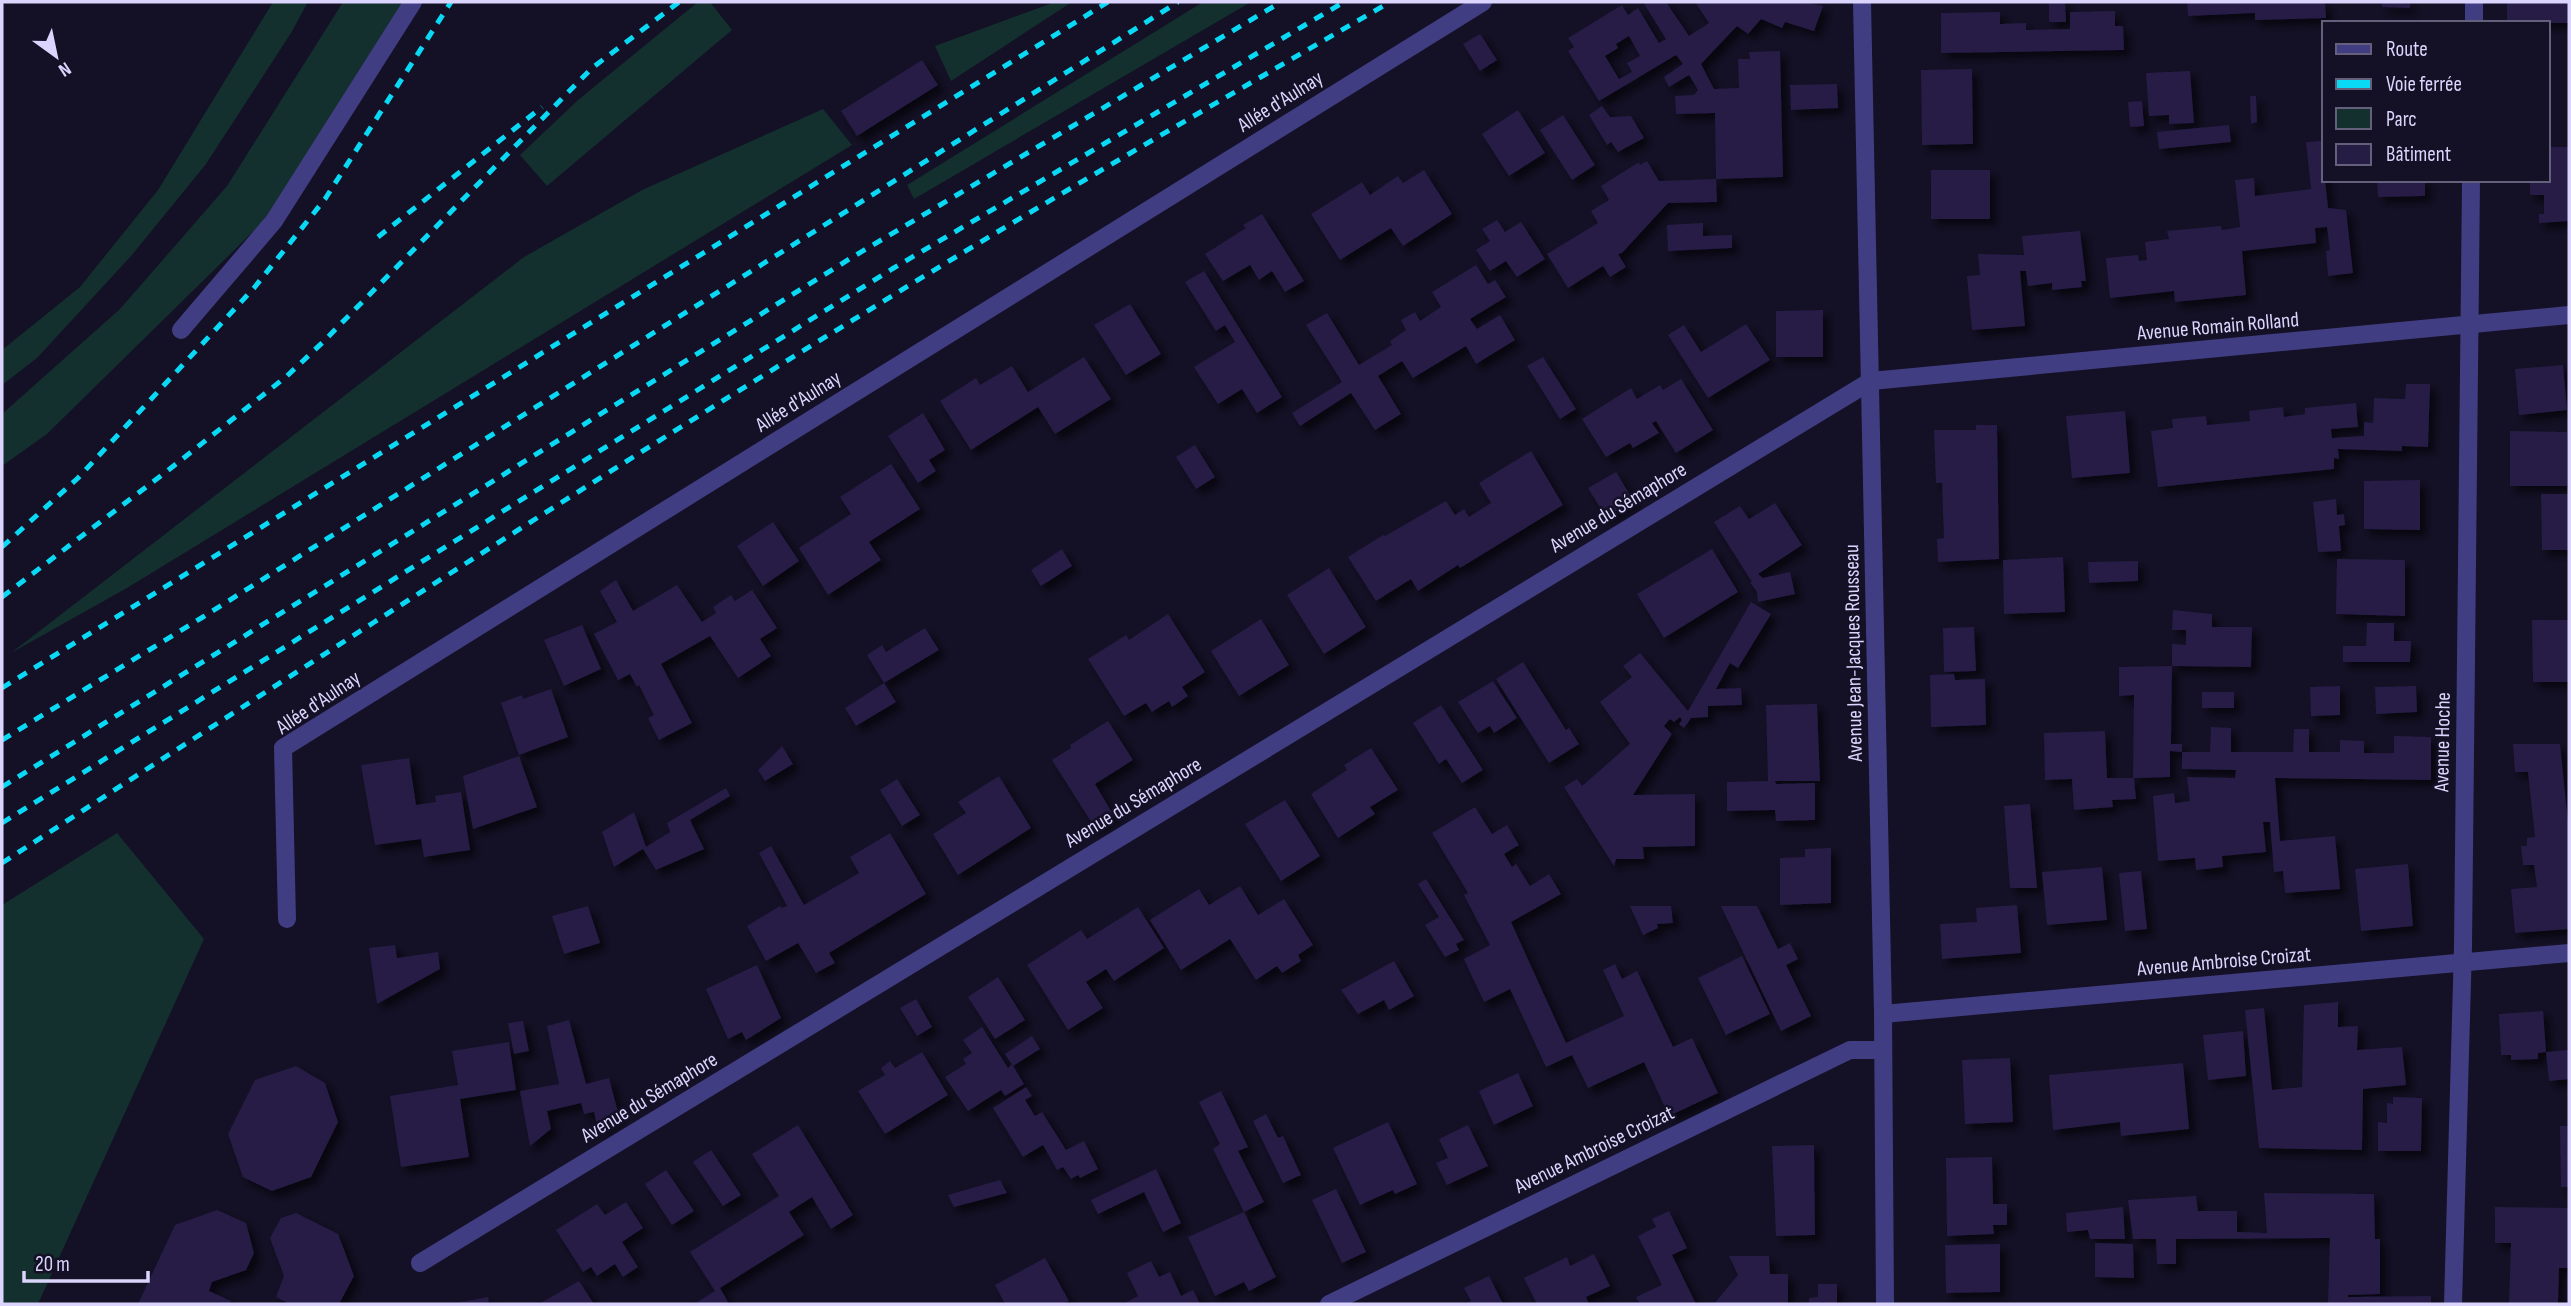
<svg xmlns="http://www.w3.org/2000/svg" width="2571" height="1306" viewBox="0 0 2571 1306" font-family="'Sofia Sans Condensed',sans-serif">
	<defs>
		<filter id="shadow"><feDropShadow dx="6" dy="6" stdDeviation="3.5" flood-color="#0009"/></filter>
	</defs>
	<rect width="100%" height="100%" fill="#141025"/>
	<!-- green -->
	<g fill="#132f2e">
		<path d="M273 2H308L291 33 206 164 132 255 37 358 2 385V350L80 287 158 190Z"/>
		<path d="M343 2H404L264 221 47 434 2 466V414L120 309 227 186Z"/>
		<path d="M698 2H710L732 30 547 186 520 155 578 100Z"/>
		<path d="M1055 2H1072L951 81 935 46Z"/>
		<path d="M1203 2H1251L914 199 907 185Z"/>
		<path d="M823 109 852 145 127 588 11 653 524 257 642 190Z"/>
		<path d="M117 833 204 939 38 1304H2V905Z"/>
	</g>
	<!-- building -->
	<g fill="#261d45" fill-rule="evenodd" filter="url(#shadow)">
		<path d="M1643 2H1666L1689 36 1709 23 1695 2H1806L1823 6 1814 31 1785 22 1782 28 1761 19 1748 34 1737 26 1701 64 1714 89 1739 88 1738 59H1750L1749 52 1780 51 1783 177 1716 179 1715 113 1676 114 1675 96 1694 95 1698 90 1689 75 1669 87 1664 77 1683 64 1676 55 1599 101 1568 51 1574 47 1568 38 1622 5 1628 15 1638 8 1659 43 1666 39ZM1629 36 1640 56 1627 63 1632 72 1619 79 1605 56 1618 48 1616 44Z"/>
		<path d="M2049 2H2065L2066 22H2049Z"/>
		<path d="M2187 2H2325L2326 18 2255 20V13L2188 16Z"/>
		<path d="M2382 2H2410V8L2382 7Z"/>
		<rect x="2507" y="2" width="62" height="21"/>
		<path d="M2115 11V26H2123L2124 50 1941 53V13L2000 12V24L2026 23V30L2070 29V12Z"/>
		<path d="M1480 34 1497 60 1480 71 1463 44Z"/>
		<path d="M922 60 938 85 857 136 841 111Z"/>
		<path d="M1972 69 1973 144 1922 145 1921 70Z"/>
		<path d="M2190 71 2194 123 2169 124V115L2149 116 2146 73Z"/>
		<path d="M1837 84 1838 108 1791 110 1790 85Z"/>
		<path d="M2250 96H2256L2257 122 2251 124Z"/>
		<path d="M2142 101 2144 126 2130 127 2128 102Z"/>
		<path d="M1602 106 1610 117 1631 116 1644 138 1618 152 1611 142 1607 145 1589 115Z"/>
		<path d="M1518 110 1545 153 1509 176 1482 134Z"/>
		<path d="M1563 115 1595 165 1572 180 1540 130Z"/>
		<path d="M2229 125 2231 142 2159 149 2157 132Z"/>
		<path d="M2321 141 2328 208 2346 210 2353 273 2328 276 2326 251 2330 250 2327 227 2315 228 2316 243 2242 251 2246 295 2175 302 2174 291 2110 298 2106 258 2138 255 2139 261 2147 260 2145 242 2169 239 2167 231 2221 226 2222 230 2240 227 2235 180 2254 178 2255 196 2311 189 2306 142Z"/>
		<path d="M2548 147H2569V221L2539 223V214H2544V195H2530V180H2548Z"/>
		<path d="M1647 161 1659 181 1716 179 1717 202 1668 203 1622 253 1618 254 1626 267 1610 277 1603 266 1568 288 1547 254 1598 223 1591 211 1609 200 1601 186 1639 162 1640 165Z"/>
		<path d="M1424 170 1452 214 1403 246 1391 228 1340 260 1311 214 1362 182 1370 195 1398 176 1403 183Z"/>
		<rect x="1931" y="170" width="59" height="49"/>
		<path d="M2377 180H2425V196L2378 197Z"/>
		<path d="M1262 214 1304 281 1285 292 1272 271 1259 280 1250 265 1223 281 1205 254 1246 228 1243 225Z"/>
		<path d="M1497 220 1505 232 1521 222 1545 259 1517 277 1506 261 1490 271 1476 250 1490 241 1482 229Z"/>
		<path d="M1703 223V236L1732 235V248L1668 251 1667 225Z"/>
		<path d="M2080 231 2086 281H2081L2082 287 2052 290V283L2028 286 2026 271H2020L2025 326 1972 330 1967 276 1980 275 1978 254 2024 255 2022 236Z"/>
		<path d="M1476 265 1488 284 1495 280 1506 297 1470 319 1477 329 1500 315 1515 340 1476 364 1466 346 1413 378 1402 361 1378 376 1401 414 1375 430 1351 393 1300 426 1292 413 1342 382 1306 325 1327 313 1359 365 1392 345 1390 341 1406 330 1401 320 1415 312 1420 321 1441 307 1432 292Z"/>
		<path d="M1204 271 1282 397 1257 413 1242 389 1218 404 1194 367 1235 342 1225 325 1216 331 1185 282Z"/>
		<path d="M1130 304 1161 354 1126 375 1094 325Z"/>
		<path d="M1823 310V357H1776V311Z"/>
		<path d="M1746 324 1770 360 1708 398 1668 335 1684 325 1701 352Z"/>
		<path d="M1084 357 1111 399 1055 434 1038 407 971 450 940 401 976 378 980 385 1012 366 1028 392Z"/>
		<path d="M1543 357 1576 409 1560 419 1527 366Z"/>
		<path d="M2563 365 2567 410 2519 415 2515 369Z"/>
		<path d="M1681 379 1713 430 1676 453 1656 421 1652 423 1659 433 1633 448 1630 443 1606 457 1582 419 1631 388 1637 399 1660 385 1663 390Z"/>
		<path d="M2406 384H2430L2428 447 2402 446V451L2338 449 2339 459 2334 458V469L2158 487 2151 431 2173 428 2172 419 2206 416 2207 425 2250 421 2249 411 2283 407 2284 417 2305 414V408L2356 403 2358 427 2331 429 2332 438 2364 436V422L2373 423 2374 398 2405 399Z"/>
		<path d="M2125 411 2130 473 2072 478 2066 416Z"/>
		<path d="M923 413 945 450 929 460 936 471 918 483 888 436Z"/>
		<path d="M1976 425H1997L1999 559 1938 562 1937 539 1944 538 1942 483H1936L1934 430H1976Z"/>
		<path d="M2510 431 2567 432V486H2510Z"/>
		<path d="M1195 445 1215 477 1196 489 1176 457Z"/>
		<path d="M1531 451 1563 505 1460 568 1458 565 1418 591 1411 579 1376 601 1348 557 1383 535 1385 536 1446 501 1455 515 1464 509 1469 517 1491 503 1479 483Z"/>
		<path d="M891 464 920 509 869 542 881 560 828 595 799 548 851 514 840 497Z"/>
		<path d="M1616 472 1633 500 1606 517 1588 488Z"/>
		<path d="M2420 480V530L2364 529V481Z"/>
		<path d="M2541 494H2569V550H2542Z"/>
		<path d="M2336 499 2337 515 2344 514 2345 525 2339 526 2341 551 2318 552 2313 502Z"/>
		<path d="M1775 503 1802 545 1758 574 1763 578 1790 572 1795 594 1758 602 1757 592 1750 582H1752L1714 522 1740 506 1749 519Z"/>
		<path d="M773 522 799 561 763 586 737 546Z"/>
		<path d="M1062 549 1072 566 1041 586 1031 570Z"/>
		<path d="M1712 549 1738 592 1664 638 1637 594Z"/>
		<path d="M2063 557 2065 612 2004 614 2003 560Z"/>
		<path d="M2337 559 2405 560V616L2336 614Z"/>
		<path d="M2138 561V581L2089 583 2088 562Z"/>
		<path d="M1329 568 1366 627 1324 654 1287 595Z"/>
		<path d="M616 580 633 611 677 585 702 622 716 613 713 607 731 595 735 601 752 590 777 628 760 639 771 656 738 678 710 636 661 664 692 723 659 740 648 718 654 715 639 685 637 687 630 674 618 680 594 634 617 622 600 591Z"/>
		<path d="M1751 602 1771 614 1738 668 1730 663 1716 689 1741 688 1742 705 1708 706V717L1691 718 1684 728 1679 724 1682 720 1680 717 1674 722 1670 719 1664 726 1672 734 1633 795 1695 794V846L1643 847 1644 859H1616L1614 866 1564 787 1577 779 1582 786 1630 744 1600 702 1632 677 1623 666 1640 653 1688 711Z"/>
		<path d="M2173 610 2212 614V627H2252L2251 667 2172 666V644L2186 645V630H2172Z"/>
		<path d="M1168 614 1205 672 1182 687 1188 696 1172 707 1169 701 1152 712 1146 703 1124 716 1088 659 1126 635 1129 640Z"/>
		<path d="M1261 619 1289 665 1239 696 1211 651Z"/>
		<path d="M2532 620H2569V682H2533Z"/>
		<path d="M2367 623H2394V641H2411L2410 662H2343V646H2366Z"/>
		<path d="M582 625 601 669 564 686 544 640Z"/>
		<path d="M1974 627 1976 671 1944 672 1943 628Z"/>
		<path d="M925 628 939 650 884 683 867 655 882 645 886 652Z"/>
		<path d="M1523 662 1566 730 1569 728 1579 744 1549 763 1496 679Z"/>
		<path d="M2172 666 2171 744H2182V752H2210L2211 727 2231 728V752H2293L2294 729H2309V752H2340V740L2364 741V753H2394V736L2431 737V780L2275 778 2280 841 2335 836 2340 889 2285 893 2283 871 2274 872 2270 822H2263L2266 852 2222 856 2223 867 2196 870 2195 858 2158 861 2153 796 2174 793 2175 803 2190 801 2187 777 2235 778 2236 770 2182 769V752L2170 751V777L2134 778 2136 799 2112 800 2113 807 2074 810 2072 779 2045 780 2044 733 2105 731 2107 778H2133L2134 695 2119 696V667Z"/>
		<path d="M1954 674 1955 680 1985 679 1986 725 1931 727 1930 675Z"/>
		<path d="M1493 681 1517 718 1494 733 1490 726 1478 733 1458 702Z"/>
		<path d="M884 683 896 702 856 726 845 708Z"/>
		<path d="M2340 686V715L2311 716 2310 687Z"/>
		<path d="M2416 686 2417 712 2376 714 2375 687Z"/>
		<path d="M551 689 568 737 519 755 501 703 522 695 523 699Z"/>
		<rect x="2202" y="692" width="32" height="16"/>
		<path d="M1817 704 1820 781H1775L1776 784 1815 783V820L1776 821 1775 810 1727 811V782L1768 781 1766 705Z"/>
		<path d="M1441 705 1483 770 1462 783 1446 759 1439 764 1413 723Z"/>
		<path d="M1108 721 1133 760 1095 784 1114 816 1095 828 1052 760 1071 748 1070 745Z"/>
		<path d="M2513 744H2560L2569 833V929L2515 933 2511 889 2537 887 2534 865H2523L2521 846H2527V838L2535 837 2528 772H2515Z"/>
		<path d="M782 746 793 764 765 781 758 770Z"/>
		<path d="M1371 748 1398 790 1370 807 1375 814 1338 838 1311 794 1347 770 1344 765Z"/>
		<path d="M519 756 537 807 473 829 463 776Z"/>
		<path d="M409 758 416 805 436 802 435 796 461 792 470 850 424 857 421 839 375 845 361 765Z"/>
		<path d="M999 776 1031 828 958 875 933 834 966 813 958 802Z"/>
		<path d="M897 779 920 815 902 826 880 790Z"/>
		<path d="M726 788 730 796 690 820 704 849 656 870 643 849 614 867 602 832 634 812 646 847 670 832 667 823Z"/>
		<path d="M1285 800 1320 856 1281 881 1245 824Z"/>
		<path d="M2030 804 2037 888H2010L2004 806Z"/>
		<path d="M1475 807 1492 834 1507 825 1519 845 1504 854 1512 867 1516 864 1530 886 1549 874 1561 894 1511 922 1566 1043 1624 1016 1603 970 1615 964 1622 979 1637 971 1673 1047 1692 1038 1718 1093 1669 1116 1644 1062 1588 1088 1572 1055 1546 1067 1510 989 1484 1002 1464 959 1490 945 1464 895 1468 893 1432 833Z"/>
		<path d="M890 833 926 894 829 953 835 963 816 973 798 943 766 961 747 926 780 906 782 908 787 906 759 853 771 846 804 905 859 873 850 857Z"/>
		<path d="M1831 848V903L1780 905V858L1805 857V849Z"/>
		<path d="M2408 864 2413 926 2361 931 2355 869Z"/>
		<path d="M2102 867 2107 920 2047 925 2042 872Z"/>
		<path d="M2141 871 2147 929 2125 931 2119 873Z"/>
		<path d="M1426 879 1464 940 1456 944 1459 950 1445 957 1425 925 1439 917 1418 884Z"/>
		<path d="M1240 886 1258 915 1284 899 1313 945 1298 955 1301 961 1282 973 1277 966 1256 980 1230 939 1181 970 1150 920 1199 889 1209 905Z"/>
		<path d="M2017 905 2021 953 1942 959 1940 924 1977 922 1976 908Z"/>
		<path d="M588 906 600 943 564 954 552 916Z"/>
		<path d="M1630 906H1671L1673 923 1657 924 1658 928 1643 935Z"/>
		<path d="M1721 906H1757L1778 949 1790 943 1798 959 1786 965 1811 1016 1781 1031Z"/>
		<path d="M1138 907 1164 948 1114 981 1106 969 1086 982 1103 1008 1068 1030 1027 965 1081 930 1087 939Z"/>
		<path d="M395 945 397 958 438 952 440 969 377 1004 369 948Z"/>
		<path d="M1742 956 1770 1014 1726 1035 1698 978Z"/>
		<path d="M1394 961 1414 996 1389 1010 1384 1000 1358 1014 1341 990Z"/>
		<path d="M757 965 781 1018 746 1040 742 1032 728 1039 706 989Z"/>
		<path d="M998 977 1025 1020 995 1039 968 997Z"/>
		<path d="M916 999 932 1027 917 1036 900 1008Z"/>
		<path d="M2338 1002V1027L2358 1026 2357 1050 2402 1047 2406 1085 2363 1089 2362 1150 2259 1148 2245 1010 2264 1008 2272 1090 2302 1087 2304 1005Z"/>
		<path d="M2543 1011 2546 1052 2569 1050V1079L2549 1081 2546 1052 2538 1053V1059L2511 1060V1055H2501L2499 1014Z"/>
		<path d="M569 1020 586 1084 609 1078 619 1116 598 1129 594 1112 584 1114 581 1103 547 1111 551 1129 530 1146 520 1091 559 1084 547 1026Z"/>
		<path d="M523 1021 529 1051 514 1054 508 1023Z"/>
		<path d="M982 1027 1008 1068 1012 1064 1024 1084 1005 1096 1001 1090 968 1111 945 1077 966 1064 963 1059 972 1053 963 1040Z"/>
		<path d="M2243 1031 2246 1076 2208 1080 2203 1035Z"/>
		<path d="M1032 1036 1040 1049 1013 1066 1005 1054Z"/>
		<path d="M509 1042 516 1090 460 1099 469 1157 401 1167 390 1096 458 1085 452 1051Z"/>
		<path d="M922 1052 948 1095 885 1134 858 1091 885 1075 881 1068 890 1061 895 1068Z"/>
		<path d="M2010 1058 2013 1122 1965 1124 1962 1060Z"/>
		<path d="M2183 1063 2189 1129 2121 1136 2120 1122 2053 1130 2049 1075Z"/>
		<path d="M296 1066 325 1083 338 1122 311 1177 272 1191 243 1177 228 1134 255 1080Z"/>
		<path d="M1518 1073 1533 1106 1494 1125 1479 1091Z"/>
		<path d="M1026 1087 1032 1096 1025 1100 1035 1116 1042 1112 1066 1150 1084 1141 1098 1169 1080 1178 1078 1175 1071 1179 1063 1167 1057 1170 1043 1145 1023 1157 993 1108Z"/>
		<path d="M1221 1091 1248 1147 1238 1151 1264 1202 1244 1212 1276 1277 1249 1291 1244 1282 1215 1296 1188 1237 1244 1212 1213 1149 1220 1144 1199 1102Z"/>
		<path d="M2393 1097 2422 1098 2421 1151H2378V1122L2387 1123V1103L2393 1104Z"/>
		<path d="M1266 1114 1278 1138 1283 1136 1301 1175 1283 1183 1253 1121Z"/>
		<path d="M1388 1122 1417 1184 1395 1194 1393 1190 1360 1205 1333 1148Z"/>
		<path d="M798 1125 853 1215 831 1229 812 1197 789 1212 804 1235 720 1288 728 1302 725 1304H694L715 1291 690 1252 779 1196 752 1154Z"/>
		<path d="M1468 1125 1488 1166 1447 1185 1436 1163 1448 1158 1439 1139Z"/>
		<path d="M2560 1126H2569V1187H2561Z"/>
		<path d="M1814 1145 1815 1235 1776 1236 1772 1146Z"/>
		<path d="M711 1150 741 1195 723 1206 693 1162Z"/>
		<path d="M1992 1157 1993 1204H2007V1225H1993L1994 1234 1947 1236 1946 1158Z"/>
		<path d="M1156 1169 1181 1223 1163 1232 1144 1192 1098 1214 1091 1200Z"/>
		<path d="M666 1170 694 1211 672 1225 645 1184Z"/>
		<path d="M1000 1180 1007 1193 954 1207 948 1195Z"/>
		<path d="M1336 1189 1366 1252 1342 1263 1312 1200Z"/>
		<path d="M2264 1193 2374 1194 2375 1239H2380V1294L2348 1295V1297L2431 1296V1304H2328L2330 1238 2176 1239V1264H2157L2156 1239H2133L2128 1200 2196 1196 2198 1211H2237V1232L2267 1233Z"/>
		<path d="M626 1202 643 1228 622 1242 638 1267 623 1277 615 1264 597 1276 591 1267 583 1272 556 1230 597 1204 605 1215Z"/>
		<path d="M2123 1207 2125 1239H2090L2088 1230 2067 1232 2066 1213Z"/>
		<path d="M2495 1207 2569 1208V1268H2559L2558 1304 2509 1303 2511 1243H2495Z"/>
		<path d="M217 1210 246 1223 254 1253 246 1270 212 1282 209 1291 231 1301 230 1304H138L175 1225Z"/>
		<path d="M1669 1211 1687 1248 1672 1255 1696 1304H1640L1636 1297 1662 1285 1638 1236 1656 1227 1652 1219Z"/>
		<path d="M296 1213 338 1234 354 1276 339 1304H290L276 1297 284 1276 270 1238 281 1218Z"/>
		<path d="M2095 1243 2133 1244 2134 1278 2095 1277Z"/>
		<path d="M2000 1244V1292L1946 1293 1945 1245Z"/>
		<path d="M1594 1254 1610 1286 1586 1297 1589 1304H1537L1524 1278 1567 1257 1570 1266Z"/>
		<path d="M1729 1256H1769L1770 1274H1788V1304H1714L1738 1275Z"/>
		<path d="M1045 1258 1069 1301 1062 1304H1005L995 1285Z"/>
		<path d="M1151 1261 1159 1277 1170 1272 1181 1296 1193 1290 1200 1304H1123L1138 1296 1127 1273Z"/>
		<path d="M1489 1276 1503 1304H1465L1471 1301 1464 1288Z"/>
		<path d="M579 1281 594 1304H539Z"/>
		<path d="M1818 1284H1837V1304H1809V1298L1818 1297Z"/>
		<path d="M488 1297 489 1304H456V1303Z"/>
	</g>
	<g fill="none" stroke-linecap="round" stroke-linejoin="round">
		<!-- service -->
		<path stroke="#413d82" stroke-width="18" d="M181 330 274 221 413 2"/>
		<!-- minor -->
		<g stroke="#413d82" stroke-width="18">
			<path d="M1862 2 1883 1014 1885 1304"/>
			<path d="M2474 23V2"/>
			<path d="M287 919 283 748 1483 2"/>
			<path d="M1883 1014 2569 953"/>
			<path d="M420 1263 1871 381 2569 315"/>
			<path d="M1329 1304 1850 1050H1883"/>
			<path d="M2453 1304 2463 946 2471 180"/>
		</g>
		<!-- rail -->
		<g stroke="#0ad9f5" stroke-width="5" stroke-dasharray="10 9" stroke-linecap="butt">
			<path d="M378 237 542 107"/>
			<path d="M2 547 78 478 254 288 325 199 451 2"/>
			<path d="M2 597 171 468 287 376 323 342 592 68 679 2"/>
			<path d="M2 688 1108 2"/>
			<path d="M2 740 203 617 1178 2"/>
			<path d="M2 787 851 258 1281 2"/>
			<path d="M2 823 892 269 1344 2"/>
			<path d="M2 863C284 680 567 496 853 320 1030 210 1211 106 1390 2"/>
		</g>
	</g>
	<g text-anchor="middle" stroke-width="5" stroke-linejoin="round" paint-order="stroke">
		<!-- street labels -->
		<g font-size="21" fill="#dbd5fd" stroke="#141025">
			<text transform="translate(1280 101) rotate(-32)" y="7">Allée d'Aulnay</text>
			<text transform="translate(2218 326) rotate(-5)" y="7">Avenue Romain Rolland</text>
			<text transform="translate(798 401) rotate(-32)" y="7">Allée d'Aulnay</text>
			<text transform="translate(1618 507) rotate(-31)" y="7">Avenue du Sémaphore</text>
			<text transform="translate(1853 653) rotate(-91)" y="7">Avenue Jean-Jacques Rousseau</text>
			<text transform="translate(318 702) rotate(-34)" y="7">Allée d'Aulnay</text>
			<text transform="translate(2442 742) rotate(-89)" y="7">Avenue Hoche</text>
			<text transform="translate(1133 802) rotate(-31)" y="7">Avenue du Sémaphore</text>
			<text transform="translate(2224 961) rotate(-5)" y="7">Avenue Ambroise Croizat</text>
			<text transform="translate(649 1097) rotate(-31)" y="7">Avenue du Sémaphore</text>
			<text transform="translate(1594 1149) rotate(-26)" y="7">Avenue Ambroise Croizat</text>
		</g>
	</g>
	<!-- border -->
	<rect width="2571" height="1306" fill="none" stroke="#dbd5fd" stroke-width="7"/>
	<!-- legend -->
	<rect x="2322" y="21" width="228" height="161" fill="#141025" stroke="#645f7b" stroke-width="2"/>
	<rect x="2336" y="44" width="35" height="10" fill="#413d82" stroke="#645f7b" stroke-width="2"/>
	<text x="2386" y="56" font-size="21" fill="#dbd5fd">Route</text>
	<rect x="2336" y="79" width="35" height="10" fill="#0ad9f5" stroke="#645f7b" stroke-width="2"/>
	<text x="2386" y="91" font-size="21" fill="#dbd5fd">Voie ferrée</text>
	<rect x="2336" y="108" width="35" height="21" fill="#132f2e" stroke="#645f7b" stroke-width="2"/>
	<text x="2386" y="126" font-size="21" fill="#dbd5fd">Parc</text>
	<rect x="2336" y="144" width="35" height="21" fill="#261d45" stroke="#645f7b" stroke-width="2"/>
	<text x="2386" y="161" font-size="21" fill="#dbd5fd">Bâtiment</text>
	<!-- north arrow -->
	<g transform="translate(56 56) rotate(147)" stroke="#141025" stroke-width="5" paint-order="stroke">
	<path d="M0-5L12 26L0 18L-12 26Z" fill="#dbd5fd"/>
	<text y="-10" font-size="19" font-weight="bold" text-anchor="middle" fill="#dbd5fd">N</text>
	</g>
	<!-- scale -->
	<path d="M24 1271v10h124v-10" fill="none" stroke="#dbd5fd" stroke-width="3.5"/>
	<text x="35" y="1271" font-size="21" fill="#dbd5fd" stroke="#141025" stroke-width="5" paint-order="stroke">20 m</text>
</svg>
